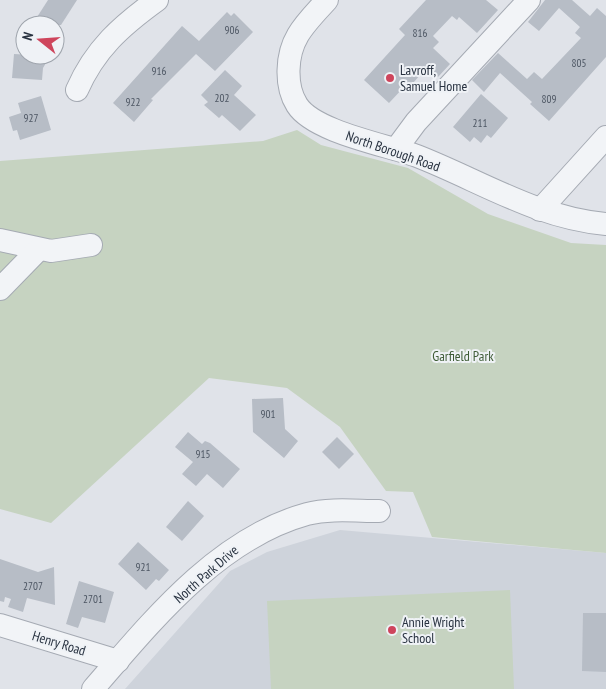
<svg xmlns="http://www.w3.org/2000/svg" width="606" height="689" viewBox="0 0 606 689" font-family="'PT Sans Narrow',sans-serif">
	<rect width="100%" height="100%" fill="#e0e3e9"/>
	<!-- built -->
	<path fill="#ced3db" d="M340 530 606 553V689H125L230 571 267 552Z"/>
	<!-- green -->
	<g fill="#c6d3c1">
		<path d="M297 130 321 145 408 168 488 214 571 243 606 245V553L432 537 413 492 386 491 340 427 287 388 209 378 51 523 0 509V161L263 141Z"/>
		<path d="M510 590 514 689H271L267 601Z"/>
	</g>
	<!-- building -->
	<g fill="#b7bdc6">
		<path d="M48 0H77L61 25H32Z"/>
		<path d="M426 0H486L498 10 477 33 459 17 457 20 452 16 433 36 439 42 433 48 450 64 438 77 427 67 407 90 404 87 389 103 364 80 405 35 399 29Z"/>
		<path d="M545 0H572L590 16 597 8 606 16V57L549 121 530 104 532 102 500 73 484 92 472 80 498 53 527 79 534 72 542 79 581 38 575 33 580 27 559 8 539 31 528 22Z"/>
		<path d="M227 12 231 16 234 13 253 32 215 71 196 54 151 99 153 100 134 122 113 103 182 26 199 41Z"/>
		<path d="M14 54 50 56 43 68 42 80 12 78Z"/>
		<path d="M225 70 242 86 234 95 256 115 240 131 222 115 219 118 204 105 208 102 201 95Z"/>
		<path d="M481 94 508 118 491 138 487 135 481 143 474 137 470 142 453 127Z"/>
		<path d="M41 96 51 130 20 140 17 130 13 131 9 117 21 113 18 103Z"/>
		<path d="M283 398 285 429 298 441 284 458 253 432 252 399Z"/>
		<path d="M188 432 202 444 205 441 210 443 240 469 223 488 207 474 196 486 182 474 193 462 175 447Z"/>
		<path d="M337 437 354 454 339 469 322 452Z"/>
		<path d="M188 501 204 516 182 541 166 527Z"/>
		<path d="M138 542 169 570 159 581 156 579 146 590 118 564Z"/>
		<path d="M0 559 38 572 54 567 55 605 27 598 23 612 8 607 11 599 5 597 4 602 0 601Z"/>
		<path d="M79 581 114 592 105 623 82 617 78 628 66 624Z"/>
		<path d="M583 613H606V672L582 671Z"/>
	</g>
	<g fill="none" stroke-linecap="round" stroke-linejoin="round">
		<!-- minor casing -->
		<g stroke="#a5aab3" stroke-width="24">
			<g id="minor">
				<path d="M327 0C317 11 305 23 298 35 286 55 285 86 297 105 314 132 387 145 417 156 481 181 537 218 606 224"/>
				<path d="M77 90C95 49 121 26 157 0"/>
				<path d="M396 149 416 122 529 0"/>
				<path d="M540 210 606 137"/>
				<path d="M0 240 51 251 91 245"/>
				<path d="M0 289 39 249"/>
				<path d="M0 625 118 661"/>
				<path d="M93 689C152 621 217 539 307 514 330 508 356 511 379 511"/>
			</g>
		</g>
		<!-- minor -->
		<use href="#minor" stroke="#f2f4f7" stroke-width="22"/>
	</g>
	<!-- markers -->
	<g fill="#ce455c" stroke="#eff2f6" stroke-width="2">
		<circle cx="390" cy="78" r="5"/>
		<circle cx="392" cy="630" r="5"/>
	</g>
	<g text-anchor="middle" stroke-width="4" stroke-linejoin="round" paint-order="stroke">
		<!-- number labels -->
		<g font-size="11" fill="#4c5562">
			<text x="232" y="34">906</text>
			<text x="420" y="37">816</text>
			<text x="579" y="67">805</text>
			<text x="159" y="75">916</text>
			<text x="222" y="102">202</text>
			<text x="549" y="103">809</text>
			<text x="133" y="106">922</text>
			<text x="31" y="122">927</text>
			<text x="480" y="127">211</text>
			<text x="268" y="418">901</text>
			<text x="203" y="458">915</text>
			<text x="143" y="571">921</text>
			<text x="33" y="590">2707</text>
			<text x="93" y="603">2701</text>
		</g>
		<!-- poi labels -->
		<g font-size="14" fill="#283240" stroke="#eff2f6" text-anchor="start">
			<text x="400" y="75">Lavroff,<tspan x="400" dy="16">Samuel Home</tspan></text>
			<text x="402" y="627">Annie Wright<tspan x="402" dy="16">School</tspan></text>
		</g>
		<!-- street labels -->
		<g font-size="14" fill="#283240" stroke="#eff2f6">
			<text transform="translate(393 151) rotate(19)" y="5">North Borough Road</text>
			<text transform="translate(206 574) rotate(-41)" y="5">North Park Drive</text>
			<text transform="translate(59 643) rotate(17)" y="5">Henry Road</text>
		</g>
		<!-- park labels -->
		<g font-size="14" fill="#3e5c36" stroke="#eff2f6">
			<text x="463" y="361">Garfield Park</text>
		</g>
	</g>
	<!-- north arrow -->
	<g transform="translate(40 40) rotate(287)"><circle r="24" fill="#eff2f6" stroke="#9fa5ad"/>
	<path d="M0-4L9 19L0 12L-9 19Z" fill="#ce455c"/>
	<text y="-8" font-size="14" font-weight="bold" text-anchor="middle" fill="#283240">N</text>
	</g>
</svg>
